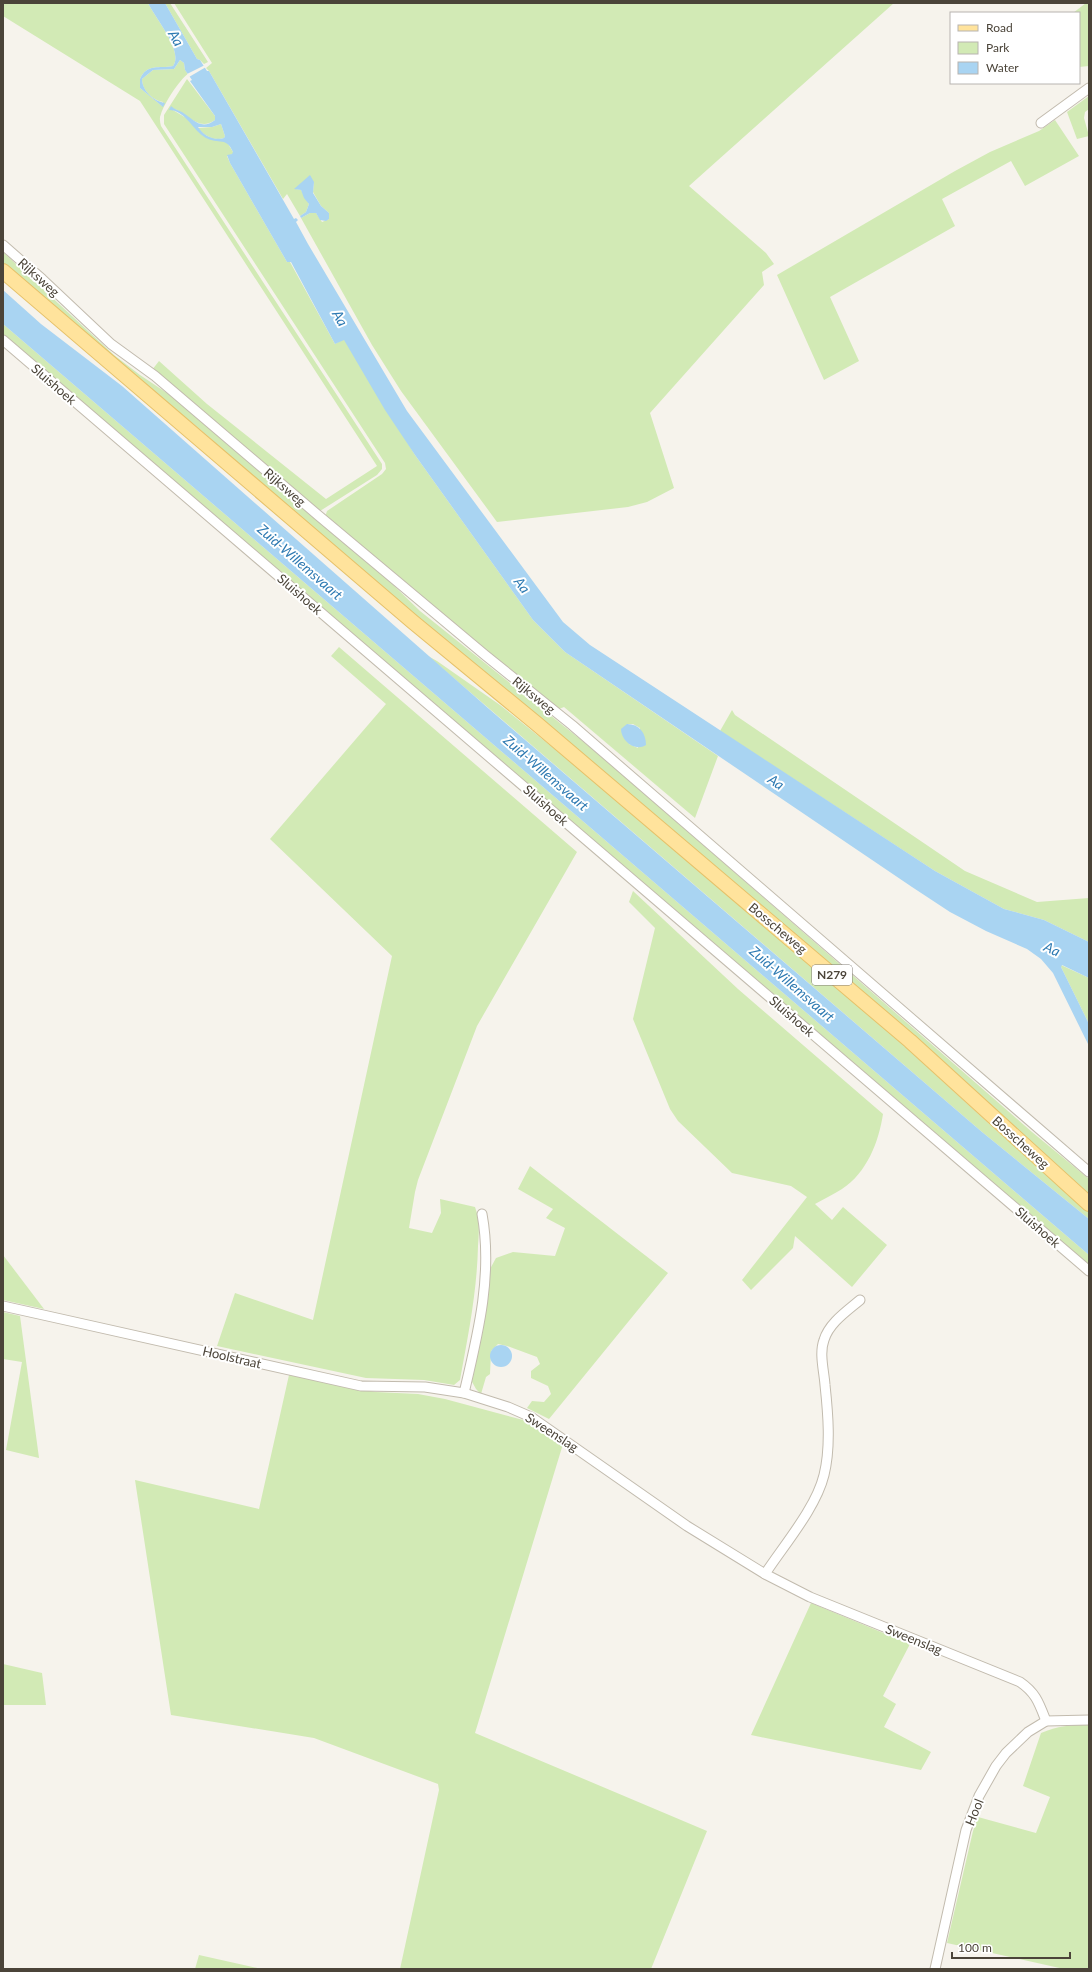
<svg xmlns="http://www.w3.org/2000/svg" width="1092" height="1972" viewBox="0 0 1092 1972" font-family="Lato,sans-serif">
	<rect width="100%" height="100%" fill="#f6f3ec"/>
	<!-- green -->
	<g fill="#d2eab5" fill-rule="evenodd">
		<path d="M3 3H148C155 18 184 51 173 66 159 69 147 63 140 79V88L162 106 163 102C152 100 142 90 142 79L153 70 174 69 180 60 184 63 185 70 188 74C179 80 164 104 161 114 159 118 160 122 161 126L382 464V469L377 475 320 511 152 370 159 361 207 404 326 499 377 466 140 101 3 16Z"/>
		<path d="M165 3H170L208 62 204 64 200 60 197 59Z"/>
		<path d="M174 3H894L689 186 766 253 774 264 762 272 764 285 650 413 674 488 647 502 628 507 497 522 401 391 372 345 301 218 310 213H316L322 222 329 219V213L321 206 313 192 314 182 296 189 301 190 309 204 306 212 300 216 287 194 283 199 209 71 206 68 212 63Z"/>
		<path d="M1086 3H1089V66L1079 67V13H1073Z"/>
		<path d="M187 79 215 116V120C198 132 188 113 172 108L171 109 188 119 202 135 227 142 233 152V154L227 156 230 163 287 262H290L335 344 344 339 415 455 533 620 565 652 718 756 695 818 564 707 559 709 532 690 325 517 327 511 382 474 386 469 385 463 164 124V115ZM628 724H633L640 728 638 748 629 744Z"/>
		<path d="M1089 96V109L1085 112 1084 118 1089 136 1077 139 1067 112Z"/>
		<path d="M1055 120 1079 156 1025 186 1011 161 942 199 955 226 830 297 859 361 824 380 777 275 955 171 990 152 1039 131Z"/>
		<path d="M221 124 225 136 224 138C214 141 204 136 198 128L212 127Z"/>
		<path d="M3 252 114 355 140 375 188 407 384 576 420 611 585 743 669 815 1032 1132 1089 1179V1196L235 462C214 441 194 422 169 406L3 268Z"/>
		<path d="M3 324 1089 1255V1268L3 336Z"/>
		<path d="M339 647 577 852 477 1026 418 1180 415 1192 409 1228 432 1233 441 1213 440 1199 475 1207C480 1220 479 1233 478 1246 477 1292 468 1336 460 1380L454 1385 424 1380 366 1378 217 1346 235 1293 313 1320 392 956 270 839 386 704 331 656Z"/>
		<path d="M428 656 437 661 500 705 587 775 898 1040 998 1132 1089 1210V1219L982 1132Z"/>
		<path d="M732 710 735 715 965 871 1037 902 1089 898V942L1044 920 1004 909 935 871 720 731Z"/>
		<path d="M633 891 738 989 883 1114C879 1141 867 1173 842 1189 834 1194 824 1199 815 1204L832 1220 843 1207 887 1245 852 1287 795 1236 793 1248 751 1290 742 1280 807 1197 791 1186 732 1173 678 1121 670 1109 633 1019 655 928 629 902Z"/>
		<path d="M1061 965 1089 978V1024L1061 967Z"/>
		<path d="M530 1166 668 1273 549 1419 527 1408 532 1401 544 1402 551 1394 548 1386 531 1378V1371L540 1364 537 1357 507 1346 498 1344 491 1351 490 1374 486 1377 481 1394 476 1389 471 1380 490 1269 496 1258 513 1252 555 1256 565 1228 546 1218 553 1209 518 1189Z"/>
		<path d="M3 1255 44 1309 3 1300Z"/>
		<path d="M3 1312 20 1316 39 1458 6 1450 22 1362 3 1359Z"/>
		<path d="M289 1375 376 1392 418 1394 445 1399 527 1421 563 1444 475 1733 707 1831 651 1969H400L439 1790 438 1784 314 1738 171 1715 135 1480 259 1509Z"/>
		<path d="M811 1603 910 1644 883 1696 896 1704 884 1727 931 1752 921 1770 751 1735Z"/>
		<path d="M3 1664 42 1673 46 1705H3Z"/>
		<path d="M1089 1724V1969H1064L947 1943 973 1831 978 1817 1036 1833 1050 1797 1023 1786 1041 1733C1057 1726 1072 1725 1089 1724Z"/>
		<path d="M199 1955 262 1969H195Z"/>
	</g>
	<!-- water -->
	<g fill="#a9d4f2" fill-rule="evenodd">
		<path d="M148 3H165L197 59 200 60 207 71H209L294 219 296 218 298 220 296 222 308 244 407 411 563 622 590 645 935 871 1004 909 1044 920 1089 942V978L1062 965 1061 967 1089 1024V1046L1053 973 1041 959 1027 949 986 931 950 912 912 887 565 652 533 620 415 455 385 410 344 340 335 344 291 262H287L230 163 227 155 232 154 233 152C226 135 216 146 203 136 192 128 184 110 169 110L171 106C174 109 178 110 182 112 193 119 201 131 215 120V116L190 81 192 80 185 70 184 63 180 60 174 69 153 70 142 79C142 90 153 101 165 103L163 107 140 88V79C147 63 159 69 173 66 184 51 155 18 148 3ZM221 124 225 136 224 138C214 141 204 136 198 127H212Z"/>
		<path d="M310 175 314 182 313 193 321 206 329 213V219L326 221 320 220 316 213H310L301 218 300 216 306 212 309 204 304 198 301 190 294 189Z"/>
		<path d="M3 290 41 324 122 386 488 708 982 1132 1089 1219V1255L3 324Z"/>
		<path d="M627 724C639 724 646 733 646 745 635 752 621 741 621 729Z"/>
		<circle cx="501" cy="1356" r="11"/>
	</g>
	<!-- pier -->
	<path fill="#f6f3ec" d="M205 65 206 67 189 77 187 74Z"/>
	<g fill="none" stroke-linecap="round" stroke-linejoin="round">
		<!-- minor casing -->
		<g stroke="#c2bbae" stroke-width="11">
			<g id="minor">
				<path d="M1041 123 1089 88"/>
				<path d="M3 245 42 279 111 344 155 376 319 516 485 655 572 725 1089 1172"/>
				<path d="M3 340 1089 1271"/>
				<path d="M3 1306 361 1386 425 1387 464 1393 508 1407 531 1417 687 1526 765 1574 810 1597 1020 1682C1036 1693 1039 1703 1046 1721"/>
				<path d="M464 1393C478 1334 493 1274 482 1214"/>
				<path d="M765 1574C784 1545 816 1508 824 1475 831 1447 828 1413 825 1385 824 1371 819 1353 824 1340 829 1323 847 1311 860 1300"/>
				<path d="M935 1969 966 1830 979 1796 996 1766 1006 1753 1028 1732 1046 1721 1089 1720"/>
			</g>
		</g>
		<!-- primary casing -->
		<g stroke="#e6c16a" stroke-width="16">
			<path id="primary" d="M3 271 413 622 537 724 910 1041 1089 1204"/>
		</g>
		<!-- minor -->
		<use href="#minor" stroke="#fff" stroke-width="9"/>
		<!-- primary -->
		<use href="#primary" stroke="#ffe39c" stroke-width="14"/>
	</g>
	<g text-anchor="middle" stroke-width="4" stroke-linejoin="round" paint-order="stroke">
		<!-- shield labels -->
		<rect fill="#fff" stroke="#817c74" stroke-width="1" x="812" y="965" width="40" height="20" rx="3"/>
		<g font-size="12" font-weight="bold" fill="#4b4439">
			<text x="832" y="979">N279</text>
		</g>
		<!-- street labels -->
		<g font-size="13" fill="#4b4439" stroke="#fff">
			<text transform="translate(39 277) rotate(42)" y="5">Rijksweg</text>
			<text transform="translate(54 384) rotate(41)" y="5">Sluishoek</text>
			<text transform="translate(285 487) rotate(41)" y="5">Rijksweg</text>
			<text transform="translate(300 594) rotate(41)" y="5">Sluishoek</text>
			<text transform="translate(534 695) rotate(39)" y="5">Rijksweg</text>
			<text transform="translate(546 805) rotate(41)" y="5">Sluishoek</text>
			<text transform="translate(778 928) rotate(40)" y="5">Bosscheweg</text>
			<text transform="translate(792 1016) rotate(41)" y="5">Sluishoek</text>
			<text transform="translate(1021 1142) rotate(42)" y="5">Bosscheweg</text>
			<text transform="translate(1038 1227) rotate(41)" y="5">Sluishoek</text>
			<text transform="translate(232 1357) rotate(13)" y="5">Hoolstraat</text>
			<text transform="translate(552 1432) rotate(33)" y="5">Sweenslag</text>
			<text transform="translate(914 1639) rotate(22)" y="5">Sweenslag</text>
			<text transform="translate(974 1812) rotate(-68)" y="5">Hool</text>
		</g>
		<!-- water labels -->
		<g font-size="14" font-style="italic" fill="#2e7ab2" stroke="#fff">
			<text transform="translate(176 38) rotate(60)" y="5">Aa</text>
			<text transform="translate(340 318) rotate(60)" y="5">Aa</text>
			<text transform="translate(300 562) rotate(41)" y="5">Zuid-Willemsvaart</text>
			<text transform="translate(522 585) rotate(53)" y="5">Aa</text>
			<text transform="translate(546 773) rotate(41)" y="5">Zuid-Willemsvaart</text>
			<text transform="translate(776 782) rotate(34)" y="5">Aa</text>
			<text transform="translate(1052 949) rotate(24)" y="5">Aa</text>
			<text transform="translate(792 984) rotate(41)" y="5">Zuid-Willemsvaart</text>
		</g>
	</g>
	<!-- border -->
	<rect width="1092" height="1972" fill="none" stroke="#4b4439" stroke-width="8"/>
	<!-- legend -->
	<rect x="950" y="12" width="130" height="72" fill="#ffffff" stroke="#b7b4b0"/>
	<rect x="958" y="25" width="20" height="6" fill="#ffe39c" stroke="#b7b4b0"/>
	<text x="986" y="32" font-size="12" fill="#4b4439">Road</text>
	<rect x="958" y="42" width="20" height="12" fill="#d2eab5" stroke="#b7b4b0"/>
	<text x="986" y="52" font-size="12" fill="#4b4439">Park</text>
	<rect x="958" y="62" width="20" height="12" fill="#a9d4f2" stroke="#b7b4b0"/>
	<text x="986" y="72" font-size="12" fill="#4b4439">Water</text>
	<!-- scale -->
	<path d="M952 1952v6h118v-6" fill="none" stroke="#4b4439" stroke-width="2"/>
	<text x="958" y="1952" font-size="12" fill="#4b4439" stroke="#ffffff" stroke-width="3" paint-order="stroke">100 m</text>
</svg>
